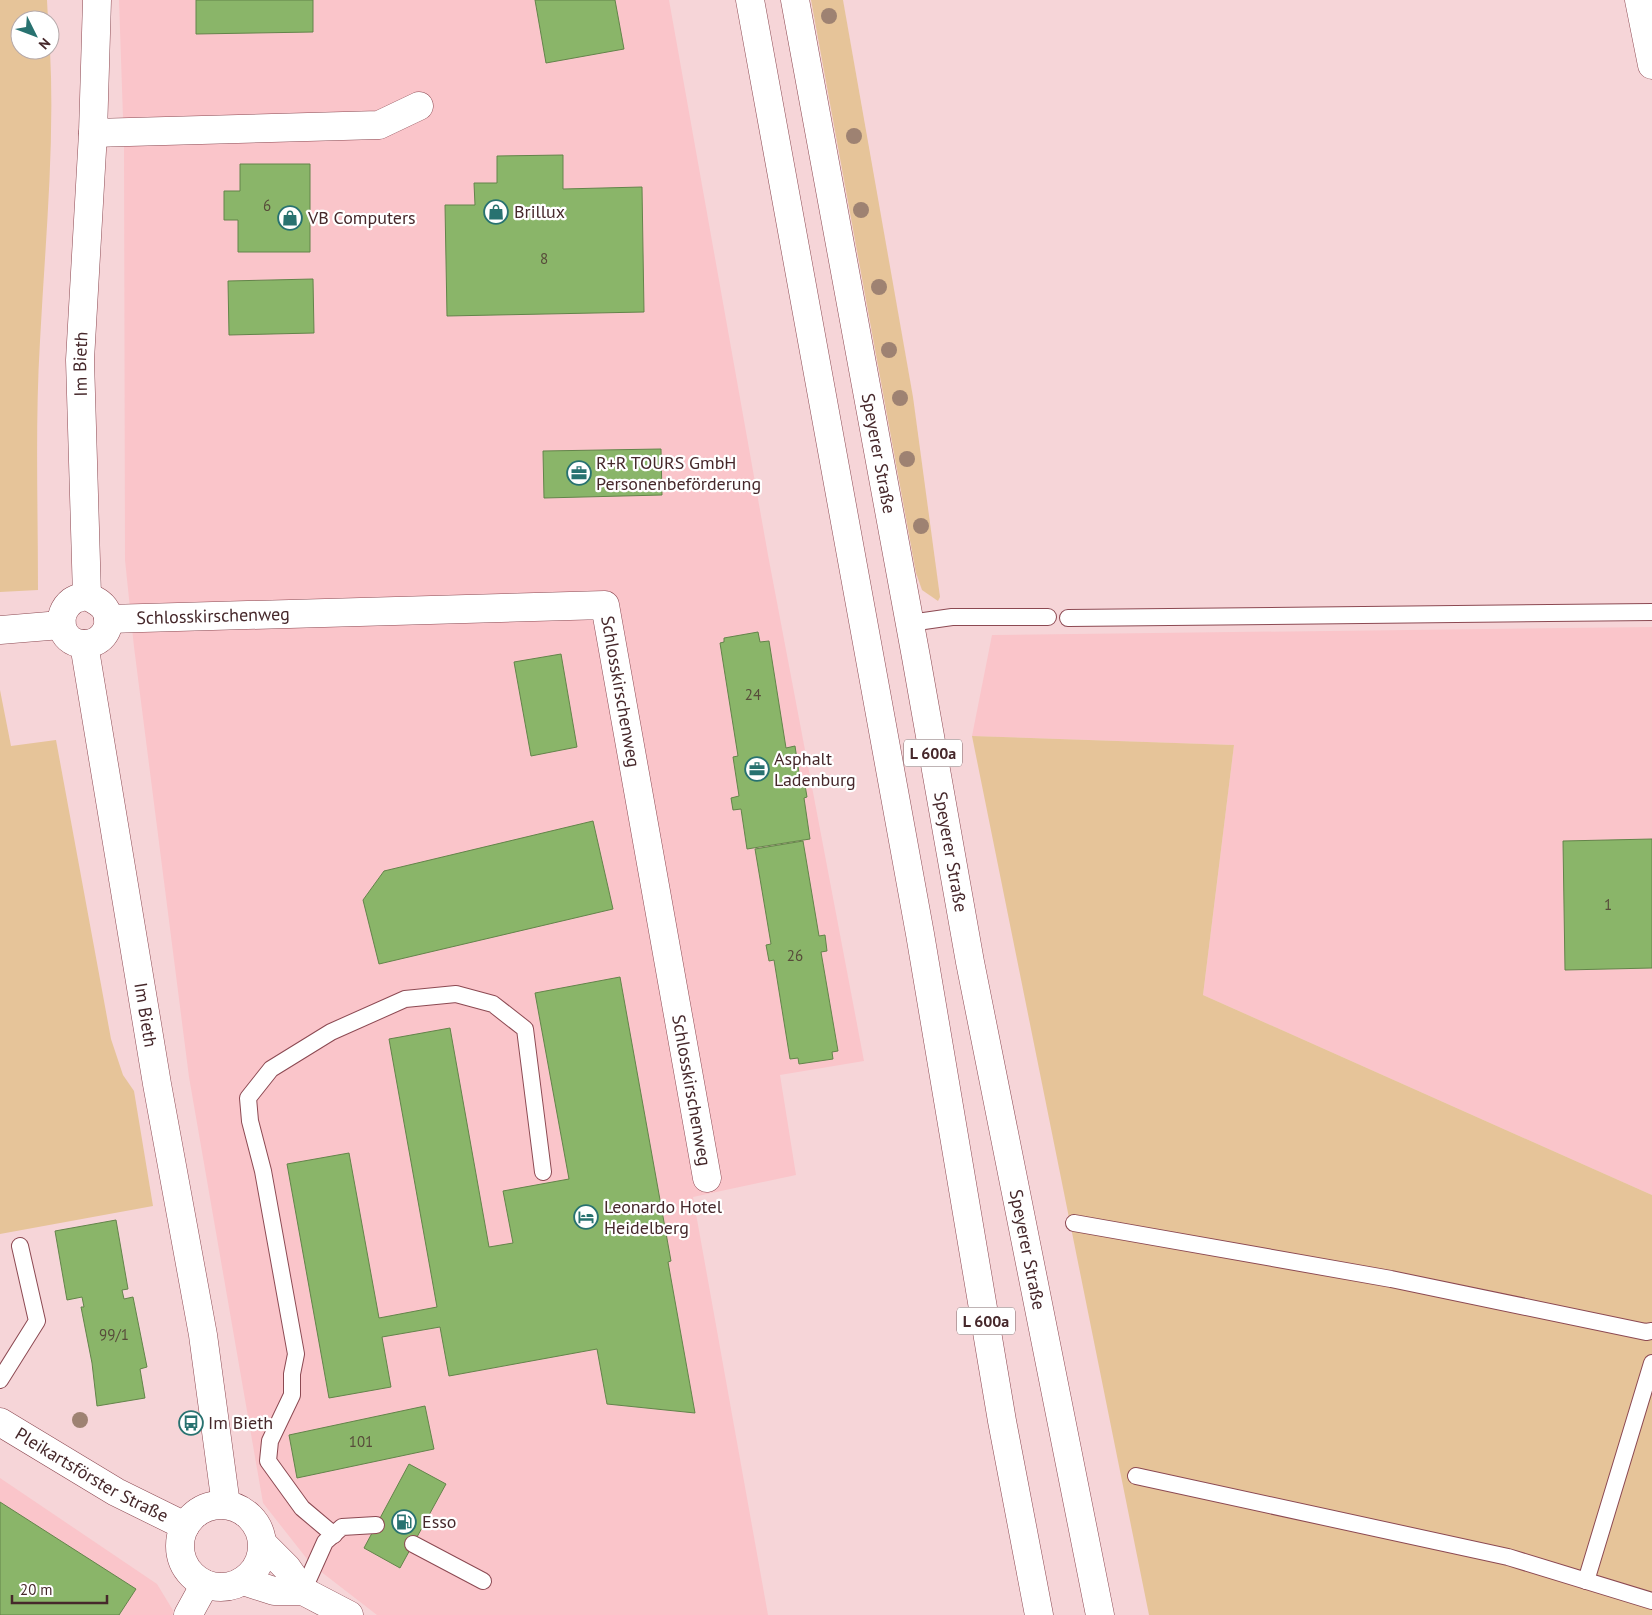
<svg xmlns="http://www.w3.org/2000/svg" width="1652" height="1615" viewBox="0 0 1652 1615" font-family="'PT Sans',sans-serif">
	<rect width="100%" height="100%" fill="#f6d5d8"/>
	<!-- built -->
	<g fill="#fac5ca">
		<path d="M119 0H669L768 555 864 1061 780 1075 796 1175 693 1197 768 1615H377L311 1564 263 1503 189 1077 134 647 125 560 124 147Z"/>
		<path d="M1652 627V1195L1203 995 1234 745 972 736 992 635Z"/>
		<path d="M0 1478 157 1584 174 1612 172 1615H0Z"/>
	</g>
	<!-- green -->
	<g fill="#e6c499">
		<path d="M0 0H47L48 20H20V50H50C55 147 45 244 40 341 35 424 38 507 38 590L0 592Z"/>
		<path d="M811 0H843L913 397 940 597 938 601 922 590 916 573Z"/>
		<path d="M0 690 11 746 56 740 111 1039 123 1075 134 1091 153 1206 0 1234Z"/>
		<path d="M972 736 1234 745 1203 995 1652 1195V1615H1149Z"/>
	</g>
	<!-- building -->
	<g fill="#8ab569" stroke="#63844a">
		<path d="M196 0H313V32L196 34Z"/>
		<path d="M535 0H615L624 49 546 63Z"/>
		<path d="M563 155V189L642 187 644 312 447 316 445 205H475L474 183H497V156Z"/>
		<path d="M240 164H310V252H238V220H224V191H240Z"/>
		<path d="M313 279 314 333 229 335 228 281Z"/>
		<path d="M661 449 662 495 544 498 543 451Z"/>
		<path d="M758 632 760 642 769 641 786 748 795 746 801 786 805 785 807 797 804 798 810 839 747 849 741 809 733 810 731 798 739 796 733 757 738 756 720 643 724 642V638Z"/>
		<path d="M561 654 577 747 531 756 514 662Z"/>
		<path d="M593 821 613 909 379 964 363 900 384 871Z"/>
		<path d="M1652 839V968L1565 970 1563 841Z"/>
		<path d="M803 841 819 936 825 935 827 951 821 952 838 1051 832 1052 833 1059 799 1064 798 1058 790 1059 774 960 769 961 766 945 771 944 755 849Z"/>
		<path d="M620 977 671 1261 668 1262 695 1413 607 1404 597 1349 449 1376 440 1327 382 1337 391 1387 329 1398 287 1164 349 1153 379 1318 437 1307 389 1039 450 1028 489 1247 513 1243 503 1191 569 1179 535 993Z"/>
		<path d="M116 1220 128 1289 122 1290 124 1299 133 1297 147 1367 140 1369 145 1398 97 1406 92 1363 81 1307H84L82 1297 67 1300 55 1231Z"/>
		<path d="M425 1406 434 1449 297 1478 289 1435Z"/>
		<path d="M409 1464 446 1484 400 1568 364 1548Z"/>
		<path d="M0 1502 136 1589 119 1615H0Z"/>
	</g>
	<g fill="none" stroke-linecap="round" stroke-linejoin="round">
		<!-- lane casing -->
		<g stroke="#8c4952" stroke-width="18">
			<g id="lane">
				<path d="M1068 618 1652 612"/>
				<path d="M910 623 952 617H1048"/>
				<path d="M1074 1223 1391 1279 1646 1332 1652 1331"/>
				<path d="M0 1380 37 1321 20 1246"/>
				<path d="M1136 1476 1508 1557 1652 1601"/>
				<path d="M334 1535 302 1508 268 1461 270 1441 292 1395V1374L296 1354 263 1171 250 1121 248 1098 271 1069 331 1032 405 999 456 994 493 1004 525 1029 543 1172"/>
				<path d="M413 1544 483 1581"/>
				<path d="M1586 1581 1652 1363"/>
				<path d="M303 1591 325 1542 342 1527 376 1525"/>
			</g>
		</g>
		<!-- street casing -->
		<g stroke="#8c4952" stroke-width="29">
			<g id="street">
				<path d="M1639 0 1652 65"/>
				<path d="M93 133 379 125 419 106"/>
				<path id="s1" d="M87 596 80 360 93 133 97 0"/>
				<path d="M87 596C95 600 104 604 107 613 113 630 99 645 83 644 59 642 55 614 72 601 76 598 83 597 87 596Z"/>
				<path id="s2" d="M108 619 605 605 707 1178"/>
				<path d="M0 630 61 625"/>
				<path id="s3" d="M84 644 157 1084 203 1335 226 1505"/>
				<path d="M188 1615 205 1584"/>
			</g>
		</g>
		<!-- secondary casing -->
		<g stroke="#8c4952" stroke-width="29">
			<g id="secondary">
				<path id="s4" d="M0 1422 116 1492 185 1526"/>
				<circle cx="221" cy="1546" r="41"/>
				<path d="M263 1544 287 1568 303 1591"/>
				<path d="M243 1581 274 1591H303L349 1615"/>
			</g>
		</g>
		<!-- primary casing -->
		<g stroke="#8c4952" stroke-width="29">
			<g id="primary">
				<path d="M750 0 920 934 1002 1421 1039 1615"/>
				<path id="s5" d="M795 0 916 657 970 962 1100 1615"/>
			</g>
		</g>
		<!-- lane -->
		<use href="#lane" stroke="#fff" stroke-width="16"/>
		<!-- street -->
		<use href="#street" stroke="#fff" stroke-width="28"/>
		<!-- secondary -->
		<use href="#secondary" stroke="#fff" stroke-width="28"/>
		<!-- primary -->
		<use href="#primary" stroke="#fff" stroke-width="28"/>
	</g>
	<!-- trees -->
	<g fill="#9e8272">
		<circle cx="829" cy="16" r="8"/>
		<circle cx="854" cy="136" r="8"/>
		<circle cx="861" cy="210" r="8"/>
		<circle cx="879" cy="287" r="8"/>
		<circle cx="889" cy="350" r="8"/>
		<circle cx="900" cy="398" r="8"/>
		<circle cx="907" cy="459" r="8"/>
		<circle cx="921" cy="526" r="8"/>
		<circle cx="80" cy="1420" r="8"/>
	</g>
	<!-- icons -->
	<defs>
		<g id="shop-ring" transform="scale(1.25)"><circle r="9.5" fill="#fff" stroke="#287270" stroke-width="1.5"/><path d="M-5-2.5h2.3a2.7 3.5 0 0 1 5.4 0H5L5.5 6h-11ZM-1.5-2.5h3a1.5 2.3 0 0 0-3 0Z" fill="#287270"/></g>
		<g id="office-ring" transform="scale(1.25)"><circle r="9.5" fill="#fff" stroke="#287270" stroke-width="1.5"/><path d="M-6-3h4V-5.5h4V-3h4V5H-6ZM-1-4.5V-3h2v-1.5ZM-6 0V1H6V0Z" fill="#287270"/></g>
		<g id="hotel-ring" transform="scale(1.25)"><circle r="9.5" fill="#fff" stroke="#287270" stroke-width="1.5"/><path d="M-6-4.5h1.5V1H6V5H4.5V3h-9V5H-6ZM-4 0a1.8 1.8 0 1 1 3.6 0ZM.5 0V-2.5h3Q6-2.5 6 0Z" fill="#287270"/></g>
		<g id="bus-ring" transform="scale(1.25)"><circle r="9.5" fill="#fff" stroke="#287270" stroke-width="1.5"/><path d="M-5-6H5V4H4V6H2V4H-2V6H-4V4H-5ZM-3.5-4V0h7V-4ZM-3.5 1.2v1.5H-2V1.2ZM2 1.2v1.5H3.5V1.2Z" fill="#287270"/></g>
		<g id="fuel-ring" transform="scale(1.25)"><circle r="9.5" fill="#fff" stroke="#287270" stroke-width="1.5"/><path d="M-5.5-6h7V0h2V4h1.3V-2.5L3-4.5l.8-.8L6-3V5H2.5V1h-1V6h-7ZM-4.2-4.7v3.2H.2V-4.7Z" fill="#287270"/></g>
	</defs>
	<g fill-rule="evenodd">
		<use href="#shop-ring" x="496" y="212"/>
		<use href="#shop-ring" x="290" y="218"/>
		<use href="#office-ring" x="579" y="473"/>
		<use href="#office-ring" x="757" y="769"/>
		<use href="#hotel-ring" x="586" y="1217"/>
		<use href="#bus-ring" x="191" y="1423"/>
		<use href="#fuel-ring" x="404" y="1522"/>
	</g>
	<g text-anchor="middle" stroke-width="4.5" stroke-linejoin="round" paint-order="stroke">
		<!-- number labels -->
		<g font-size="15" fill="#574b3a">
			<text x="267" y="211">6</text>
			<text x="544" y="264">8</text>
			<text x="753" y="700">24</text>
			<text x="1608" y="910">1</text>
			<text x="795" y="961">26</text>
			<text x="114" y="1340">99/1</text>
			<text x="361" y="1447">101</text>
		</g>
		<!-- shield labels -->
		<g fill="#fff" stroke="#7e686b" stroke-width="1">
			<rect x="904" y="739.5" width="58" height="27" rx="4"/>
			<rect x="957" y="1307.5" width="58" height="27" rx="4"/>
		</g>
		<g font-size="16" font-weight="bold" fill="#46282b">
			<text x="933" y="759">L 600a</text>
			<text x="986" y="1327">L 600a</text>
		</g>
		<!-- poi labels -->
		<g font-size="18" fill="#46282b" stroke="#fff" text-anchor="start">
			<text x="514" y="218">Brillux</text>
			<text x="308" y="224">VB Computers</text>
			<text x="596" y="469">R+R TOURS GmbH<tspan x="596" dy="21">Personenbeförderung</tspan></text>
			<text x="774" y="765">Asphalt<tspan x="774" dy="21">Ladenburg</tspan></text>
			<text x="604" y="1213">Leonardo Hotel<tspan x="604" dy="21">Heidelberg</tspan></text>
			<text x="208" y="1429">Im Bieth</text>
			<text x="422" y="1528">Esso</text>
		</g>
		<!-- street labels -->
		<g font-size="18" fill="#46282b" stroke="#fff">
			<text dy="6" stroke="none"><textPath href="#s1" startOffset="232">Im Bieth</textPath></text>
			<text dy="6" stroke="none"><textPath href="#s5" startOffset="461">Speyerer Straße</textPath></text>
			<text dy="6" stroke="none"><textPath href="#s2" startOffset="105">Schlosskirschenweg</textPath></text>
			<text dy="6" stroke="none"><textPath href="#s2" startOffset="585">Schlosskirschenweg</textPath></text>
			<text dy="6" stroke="none"><textPath href="#s5" startOffset="866">Speyerer Straße</textPath></text>
			<text dy="6" stroke="none"><textPath href="#s3" startOffset="376">Im Bieth</textPath></text>
			<text dy="6" stroke="none"><textPath href="#s2" startOffset="990">Schlosskirschenweg</textPath></text>
			<text dy="6" stroke="none"><textPath href="#s5" startOffset="1271">Speyerer Straße</textPath></text>
			<text dy="6" stroke="none"><textPath href="#s4" startOffset="106">Pleikartsförster Straße</textPath></text>
		</g>
	</g>
	<!-- north arrow -->
	<g transform="translate(35 35) rotate(132)"><circle r="24" fill="#ffffff" stroke="#b5a9aa"/>
	<path d="M0-4L9 19L0 12L-9 19Z" fill="#287270"/>
	<text y="-8" font-size="14" font-weight="bold" text-anchor="middle" fill="#46282b">N</text>
	</g>
	<!-- scale -->
	<path d="M12 1595v8h95v-8" fill="none" stroke="#46282b" stroke-width="2.5"/>
	<text x="20" y="1595" font-size="15" fill="#46282b" stroke="#ffffff" stroke-width="4" paint-order="stroke">20 m</text>
</svg>
